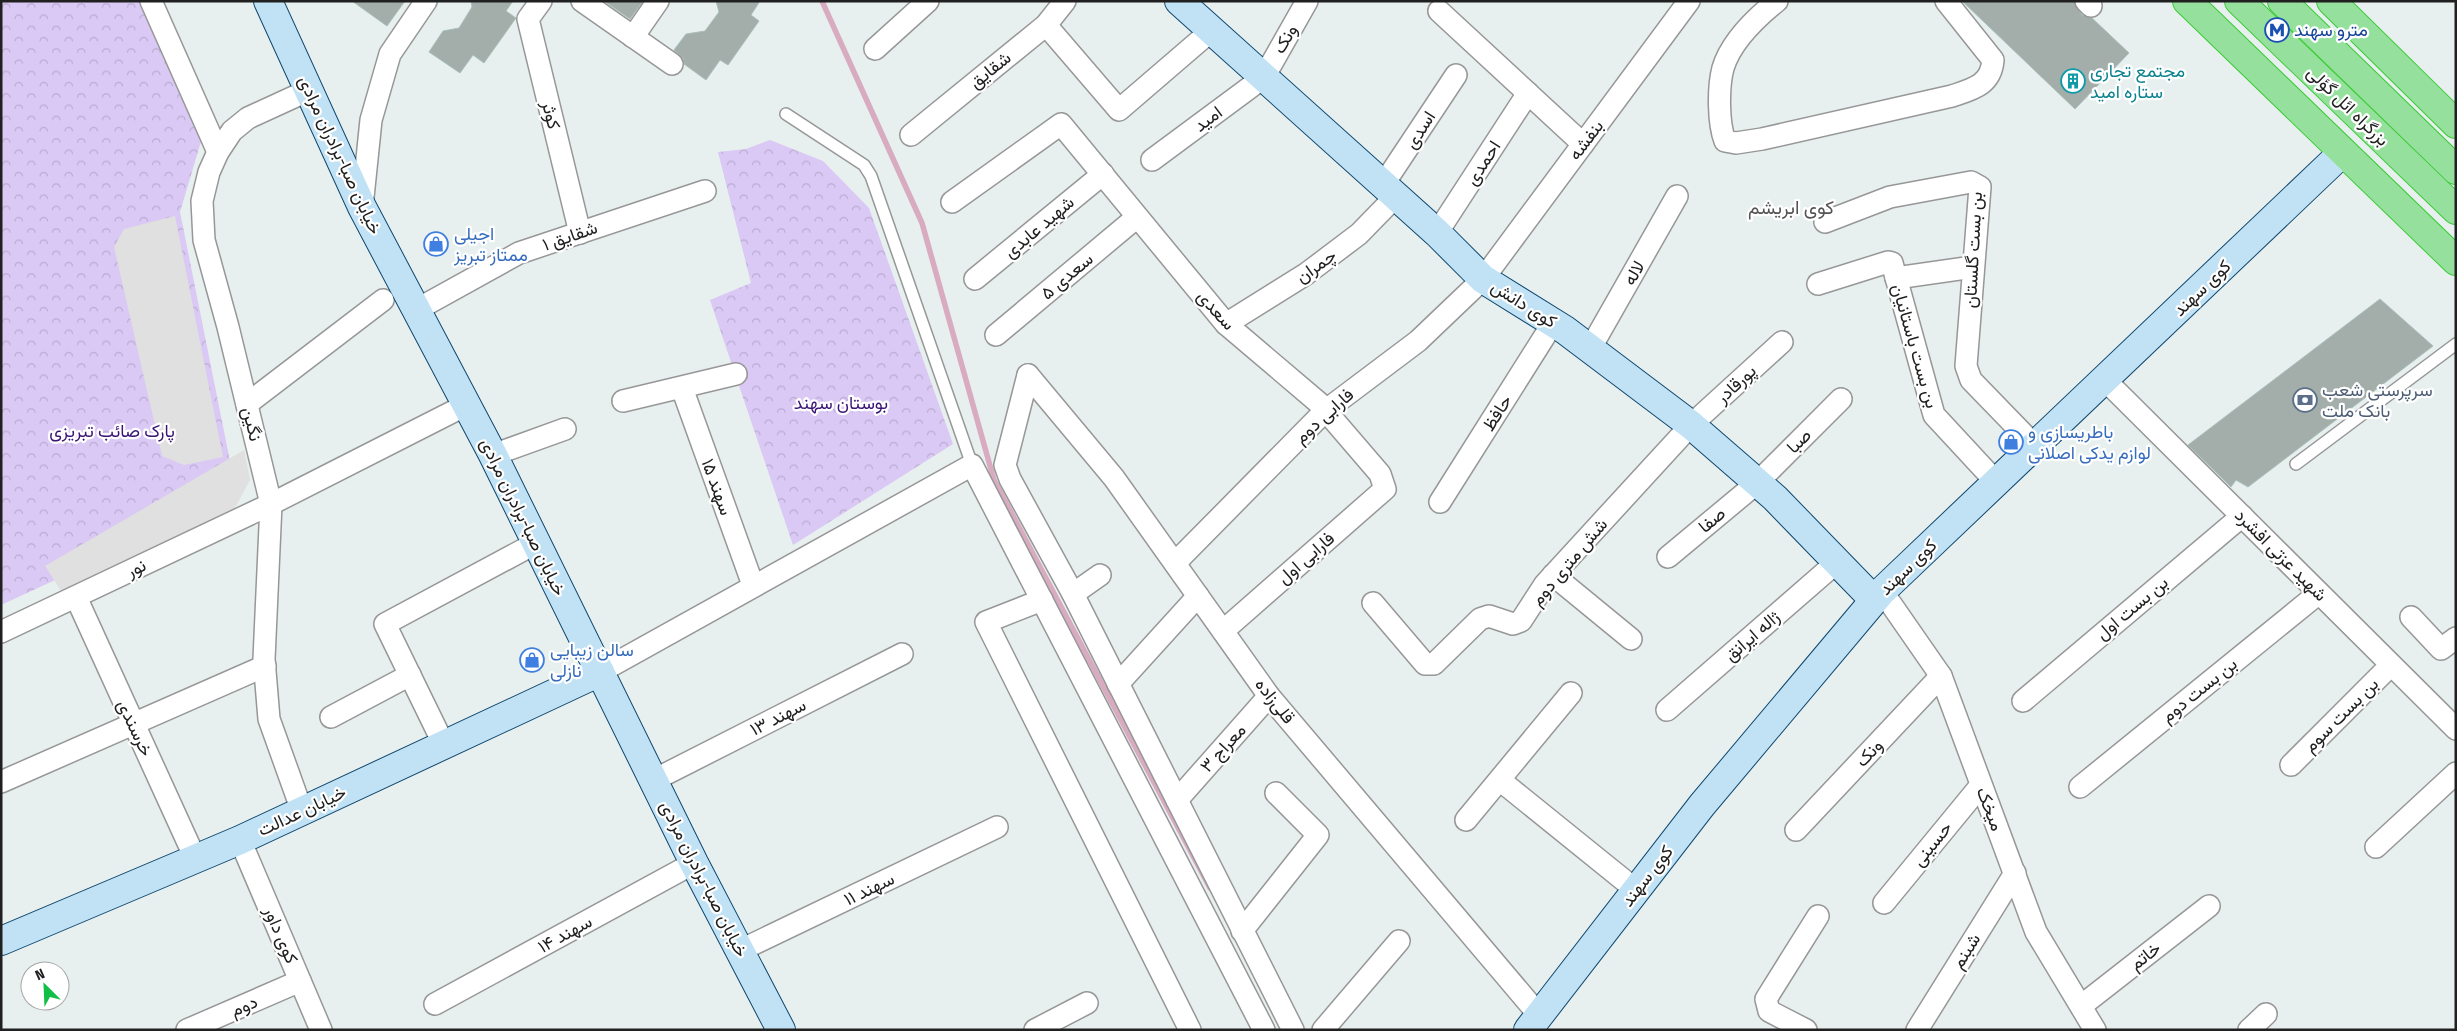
<svg xmlns="http://www.w3.org/2000/svg" width="2457" height="1031" viewBox="0 0 2457 1031" font-family="'Fira Sans Condensed',Vazirmatn,sans-serif">
	<defs>
		<pattern id="park-crowns" width="20" height="18" patternUnits="userSpaceOnUse" patternTransform="scale(1.25)"><rect width="20" height="18" fill="#dac8f5"/><path d="M2 6a3 3 0 1 1 6 0M12 15a3 3 0 1 1 6 0" fill="none" stroke="#bbacd2"/></pattern>
	</defs>
	<rect width="100%" height="100%" fill="#e7efef"/>
	<!-- park -->
	<g fill="url(#park-crowns)">
		<path d="M1 1H139L205 128 180 212 237 496 1 605Z"/>
		<path d="M770 140 823 161 869 208 953 444 793 545 710 300 751 283 718 152 746 149Z"/>
	</g>
	<!-- parking -->
	<g fill="#e0e0e0">
		<path d="M175 216 223 457 184 465 162 456 114 247 124 229Z"/>
		<path d="M244 450 250 480 230 517 65 597 45 566Z"/>
	</g>
	<g fill="none" stroke-linecap="round" stroke-linejoin="round">
		<!-- stream -->
		<path stroke="#d9abc1" stroke-width="5.5" d="M822 1 922 223 994 480 1210 888"/>
	</g>
	<!-- building -->
	<g fill="#a3aeab" stroke="#aac0ba">
		<path d="M352 1H405L387 26Z"/>
		<path d="M471 1H513L506 11 516 18 484 63 473 55 460 73 429 52 443 31 459 28 472 7Z"/>
		<path d="M604 1H643L630 19Z"/>
		<path d="M716 1H760L751 15 759 21 728 65 720 60 706 80 684 64 683 58 674 50 686 34 705 31 719 12Z"/>
		<path d="M1962 1H2074L2082 15 2092 18 2129 53 2075 109Z"/>
		<path d="M2380 299 2433 346 2248 487 2236 480 2231 487 2188 445Z"/>
	</g>
	<g fill="none" stroke-linecap="round" stroke-linejoin="round">
		<!-- lane casing -->
		<g stroke="#979797" stroke-width="14">
			<g id="lane">
				<path d="M786 114 864 165 871 176 972 465"/>
				<path d="M2296 464 2456 344"/>
			</g>
		</g>
		<!-- street casing -->
		<g stroke="#979797" stroke-width="24">
			<g id="street">
				<path d="M151 1 218 152"/>
				<path d="M541 1 528 19 580 233"/>
				<path d="M582 1 672 64"/>
				<path d="M1777 1C1757 17 1731 42 1723 68 1718 87 1718 123 1725 141L1736 143 1762 139 1952 96C1973 89 1991 85 1993 60L1946 1"/>
				<path d="M2086 1 2091 6"/>
				<path d="M1439 11 1583 144"/>
				<path d="M1046 25 1119 110 1212 30"/>
				<path d="M633 37 658 1"/>
				<path d="M875 49 928 1"/>
				<path d="M911 135 1046 25 1065 1"/>
				<path d="M1152 160 1264 77 1307 1"/>
				<path d="M1383 185 1456 75"/>
				<path d="M952 202 1061 124 1226 324 1319 403 1380 474 1385 489 1223 631"/>
				<path d="M362 207 371 120 390 54 426 1"/>
				<path d="M1825 222 1890 197 1971 182 1980 187 1966 366 1971 380 2035 446"/>
				<path d="M1437 233 1528 93"/>
				<path d="M1896 278 1973 267"/>
				<path d="M975 279 1103 174"/>
				<path d="M1818 284 1888 262 1892 263 1934 415 1997 483"/>
				<path d="M416 310 519 253 705 191"/>
				<path d="M1226 324 1306 274 1359 234 1396 196"/>
				<path d="M996 335 1137 217"/>
				<path d="M1590 349 1677 196"/>
				<path d="M1028 375 1114 478 1269 696 1539 1015"/>
				<path d="M1028 375 1005 465 1010 479 1073 594 1293 1030"/>
				<path d="M2105 380 2456 729"/>
				<path d="M682 388 753 585"/>
				<path d="M623 401 736 374"/>
				<path d="M247 404 383 300"/>
				<path d="M493 455 565 429"/>
				<path d="M1440 502 1553 323"/>
				<path d="M1668 557 1757 483 1841 399"/>
				<path d="M1175 563 1325 411 1418 341 1483 279 1689 1"/>
				<path d="M1553 575 1631 639"/>
				<path d="M1882 591 1941 676 2036 932 2095 1030"/>
				<path d="M1073 594 1100 575"/>
				<path d="M76 597 195 858"/>
				<path d="M1042 600 986 622 1190 1030"/>
				<path d="M1373 603 1425 664H1434L1480 619 1489 616 1513 624 1521 621 1545 584 1691 425 1782 342"/>
				<path d="M2411 617 2441 649 2456 638"/>
				<path d="M1 632 271 504 466 405"/>
				<path d="M600 672 972 465 1264 1030"/>
				<path d="M1118 684 1198 596"/>
				<path d="M2023 701 2242 516"/>
				<path d="M1667 710 1837 562"/>
				<path d="M331 717 410 675"/>
				<path d="M444 745 385 624 536 543"/>
				<path d="M2291 765 2391 665"/>
				<path d="M654 780 902 654"/>
				<path d="M1501 781 1636 890"/>
				<path d="M1 782 265 666"/>
				<path d="M2080 787 2319 593"/>
				<path d="M1177 800 1269 696"/>
				<path d="M302 811 269 719 264 659 271 504 228 327 204 240 202 201 209 172 218 152 232 131 248 118 309 90"/>
				<path d="M1466 820 1571 693"/>
				<path d="M1796 830 1941 676"/>
				<path d="M240 840 321 1030"/>
				<path d="M2376 847 2456 773"/>
				<path d="M1884 903 1981 785"/>
				<path d="M1242 931 1318 835 1276 793"/>
				<path d="M741 950 997 827"/>
				<path d="M435 1004 694 863"/>
				<path d="M2081 1006 2209 906"/>
				<path d="M187 1030 300 981"/>
				<path d="M1035 1030 1087 1003"/>
				<path d="M1323 1030 1399 941"/>
				<path d="M1806 1030 1769 1011 1766 999 1818 916"/>
				<path d="M1917 1030 2015 873"/>
				<path d="M2249 1030 2266 1014"/>
			</g>
		</g>
		<!-- secondary casing -->
		<g stroke="#0e476f" stroke-width="30">
			<g id="secondary">
				<path d="M268 1 362 207 493 455 694 863 781 1030"/>
				<path d="M1179 1 1437 233 1483 279 1565 330 1691 425 1775 498 1874 600"/>
				<path d="M1 941 240 840 600 672"/>
				<path d="M1528 1030 1702 805 1882 591 2342 153"/>
			</g>
		</g>
		<!-- highway casing -->
		<g stroke="#3bcc35" stroke-width="30">
			<g id="highway">
				<path d="M2187 1 2456 261"/>
				<path d="M2239 1 2456 210"/>
				<path d="M2282 1 2456 170"/>
				<path d="M2331 1 2456 124"/>
			</g>
		</g>
		<!-- lane -->
		<use href="#lane" stroke="#fff" stroke-width="11"/>
		<!-- street -->
		<use href="#street" stroke="#fff" stroke-width="21"/>
		<!-- secondary -->
		<use href="#secondary" stroke="#c0e2f4" stroke-width="28"/>
		<!-- highway -->
		<use href="#highway" stroke="#96e09e" stroke-width="28"/>
	</g>
	<!-- icons -->
	<defs>
		<g id="metro-ring" transform="scale(1.25)"><circle r="9.5" fill="#fff" stroke="#1a4fb4" stroke-width="1.5"/><path d="M-5.5 5V-5H-3L0 0L3-5H5.5V5H3V-.5L0 4L-3-.5V5Z" fill="#1a4fb4"/></g>
		<g id="building-ring" transform="scale(1.25)"><circle r="9.5" fill="#fff" stroke="#0f9aa8" stroke-width="1.5"/><path d="M-4-6H4V6H1V3H-1V6H-4ZM-2.5-4.3h1.7v1.8h-1.7ZM.8-4.3h1.7v1.8H.8ZM-2.5-1h1.7V.8h-1.7ZM.8-1h1.7V.8H.8Z" fill="#0f9aa8"/></g>
		<g id="shop-ring" transform="scale(1.25)"><circle r="9.5" fill="#fff" stroke="#3f7fe0" stroke-width="1.5"/><path d="M-5-2.5h2.3a2.7 3.5 0 0 1 5.4 0H5L5.5 6h-11ZM-1.5-2.5h3a1.5 2.3 0 0 0-3 0Z" fill="#3f7fe0"/></g>
		<g id="bank-ring" transform="scale(1.25)"><circle r="9.5" fill="#fff" stroke="#5c6f8a" stroke-width="1.5"/><path d="M-6-4H6V4H-6ZM0-2.3a2.3 2.3 0 1 0 0 4.6a2.3 2.3 0 1 0 0-4.6Z" fill="#5c6f8a"/></g>
	</defs>
	<g fill-rule="evenodd">
		<use href="#metro-ring" x="2277" y="30"/>
		<use href="#building-ring" x="2073" y="81"/>
		<use href="#shop-ring" x="436" y="244"/>
		<use href="#bank-ring" x="2305" y="400"/>
		<use href="#shop-ring" x="2011" y="442"/>
		<use href="#shop-ring" x="532" y="660"/>
	</g>
	<g text-anchor="middle" stroke-width="4.5" stroke-linejoin="round" paint-order="stroke">
		<!-- transit labels -->
		<g font-size="18" fill="#164399" stroke="#fff" text-anchor="start">
			<text x="2294" y="36">مترو سهند</text>
		</g>
		<!-- street labels -->
		<g font-size="18" fill="#202020" stroke="#fff">
			<text transform="translate(1285 39) rotate(-60)" y="6">ونک</text>
			<text transform="translate(990 70) rotate(-39)" y="6">شقایق</text>
			<text transform="translate(2348 106) rotate(44)" y="6">بزرگراه ائل گؤلی</text>
			<text transform="translate(551 115) rotate(76)" y="6">کوثر</text>
			<text transform="translate(1208 119) rotate(-37)" y="6">امید</text>
			<text transform="translate(1420 130) rotate(-57)" y="6">اسدی</text>
			<text transform="translate(1586 140) rotate(-53)" y="6">بنفشه</text>
			<text transform="translate(340 155) rotate(65)" y="6">خیابان صبا-برادران مرادی</text>
			<text transform="translate(1483 163) rotate(-57)" y="6">احمدی</text>
			<text transform="translate(1039 227) rotate(-40)" y="6">شهید عابدی</text>
			<text transform="translate(570 236) rotate(-19)" y="6">شقایق ۱</text>
			<text transform="translate(1973 250) rotate(-87)" y="6">بن بست گلستان</text>
			<text transform="translate(1316 266) rotate(-35)" y="6">چمران</text>
			<text transform="translate(1634 273) rotate(-60)" y="6">لاله</text>
			<text transform="translate(1067 276) rotate(-40)" y="6">سعدی ۵</text>
			<text transform="translate(2202 288) rotate(-44)" y="6">کوی سهند</text>
			<text transform="translate(1524 304) rotate(32)" y="6">کوی دانش</text>
			<text transform="translate(1216 310) rotate(48)" y="6">سعدی</text>
			<text transform="translate(1915 346) rotate(74)" y="6">بن بست باستانیان</text>
			<text transform="translate(1736 384) rotate(-43)" y="6">پورقادر</text>
			<text transform="translate(1497 413) rotate(-58)" y="6">حافظ</text>
			<text transform="translate(1324 416) rotate(-42)" y="6">فارابی دوم</text>
			<text transform="translate(252 424) rotate(76)" y="6">نگین</text>
			<text transform="translate(1799 441) rotate(-45)" y="6">صبا</text>
			<text transform="translate(717 487) rotate(70)" y="6">سهند ۱۵</text>
			<text transform="translate(523 517) rotate(64)" y="6">خیابان صبا-برادران مرادی</text>
			<text transform="translate(1712 520) rotate(-40)" y="6">صفا</text>
			<text transform="translate(2281 555) rotate(45)" y="6">شهید عزتی افشرد</text>
			<text transform="translate(1306 558) rotate(-41)" y="6">فارابی اول</text>
			<text transform="translate(1569 562) rotate(-50)" y="6">شش متری دوم</text>
			<text transform="translate(1908 567) rotate(-44)" y="6">کوی سهند</text>
			<text transform="translate(136 568) rotate(-26)" y="6">نور</text>
			<text transform="translate(2132 608) rotate(-40)" y="6">بن بست اول</text>
			<text transform="translate(1752 636) rotate(-41)" y="6">ژاله ایرانق</text>
			<text transform="translate(2199 690) rotate(-39)" y="6">بن بست دوم</text>
			<text transform="translate(1275 701) rotate(52)" y="6">قلی‌زاده</text>
			<text transform="translate(2341 715) rotate(-45)" y="6">بن بست سوم</text>
			<text transform="translate(778 717) rotate(-27)" y="6">سهند ۱۳</text>
			<text transform="translate(135 728) rotate(65)" y="6">خرسندی</text>
			<text transform="translate(1223 748) rotate(-48)" y="6">معراج ۳</text>
			<text transform="translate(1869 753) rotate(-47)" y="6">ونک</text>
			<text transform="translate(1990 809) rotate(69)" y="6">میخک</text>
			<text transform="translate(302 811) rotate(-25)" y="6">خیابان عدالت</text>
			<text transform="translate(1932 844) rotate(-51)" y="6">حسینی</text>
			<text transform="translate(1647 876) rotate(-52)" y="6">کوی سهند</text>
			<text transform="translate(704 879) rotate(63)" y="6">خیابان صبا-برادران مرادی</text>
			<text transform="translate(869 889) rotate(-26)" y="6">سهند ۱۱</text>
			<text transform="translate(565 934) rotate(-29)" y="6">سهند ۱۴</text>
			<text transform="translate(281 935) rotate(67)" y="6">کوی داور</text>
			<text transform="translate(1966 951) rotate(-58)" y="6">شبنم</text>
			<text transform="translate(2145 956) rotate(-38)" y="6">خاتم</text>
			<text transform="translate(244 1006) rotate(-23)" y="6">دوم</text>
		</g>
		<!-- culture labels -->
		<g font-size="18" fill="#0d838f" stroke="#fff" text-anchor="start">
			<text x="2090" y="77">مجتمع تجاری<tspan x="2090" dy="21">ستاره امید</tspan></text>
		</g>
		<!-- shop labels -->
		<g font-size="18" fill="#366cbe" stroke="#fff" text-anchor="start">
			<text x="454" y="240">اجیلی<tspan x="454" dy="21">ممتاز تبریز</tspan></text>
			<text x="2028" y="438">باطریسازی و<tspan x="2028" dy="21">لوازم یدکی اصلانی</tspan></text>
			<text x="550" y="656">سالن زیبایی<tspan x="550" dy="21">نازلی</tspan></text>
		</g>
		<!-- service labels -->
		<g font-size="18" fill="#4e5e75" stroke="#fff" text-anchor="start">
			<text x="2322" y="396">سرپرستی شعب<tspan x="2322" dy="21">بانک ملت</tspan></text>
		</g>
		<!-- park labels -->
		<g font-size="18" fill="#3b1576" stroke="#fff">
			<text x="841" y="409">بوستان سهند</text>
			<text x="112" y="437">پارک صائب تبریزی</text>
		</g>
		<!-- neighbourhood labels -->
		<g font-size="19" fill="#535353" stroke="#fff">
			<text x="1791" y="214">کوی ابریشم</text>
		</g>
	</g>
	<!-- border -->
	<rect width="2457" height="1031" fill="none" stroke="#202020" stroke-width="5"/>
	<!-- north arrow -->
	<g transform="translate(45 986) rotate(336)"><circle r="24" fill="#ffffff" stroke="#a6a6a6"/>
	<path d="M0-4L9 19L0 12L-9 19Z" fill="#11be46"/>
	<text y="-8" font-size="14" font-weight="bold" text-anchor="middle" fill="#202020">N</text>
	</g>
</svg>
